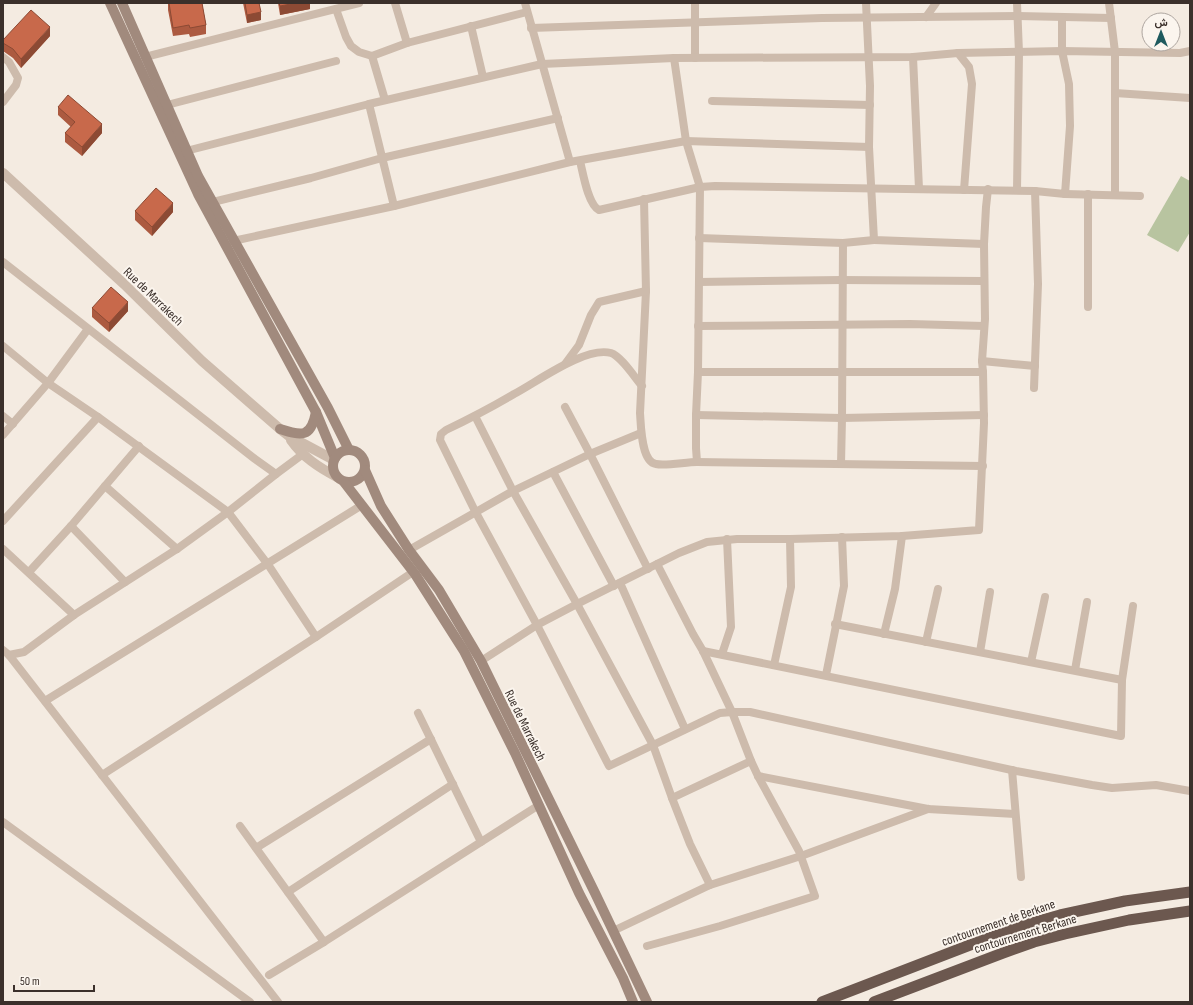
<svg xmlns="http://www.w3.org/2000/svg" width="1193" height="1005" viewBox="0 0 1193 1005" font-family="'Sofia Sans Condensed',Vazirmatn,sans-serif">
	<rect width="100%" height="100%" fill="#f4ebe1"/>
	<!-- green -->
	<path fill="#b8c4a0" d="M1181 176 1190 181V232L1178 252 1147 235Z"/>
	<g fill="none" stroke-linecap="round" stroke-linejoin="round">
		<!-- minor -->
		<g stroke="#cdbbac" stroke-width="8">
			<path d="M395 3 407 43"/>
			<path d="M525 3 570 162"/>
			<path d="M866 3 870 86 869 147 874 240 984 244"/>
			<path d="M1109 3 1115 52V195"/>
			<path d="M336 9 346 37 351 46 359 52 372 56 407 43 527 12"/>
			<path d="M926 17 936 3"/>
			<path d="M471 26 483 77"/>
			<path d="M531 28 822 18 1018 16 1111 18"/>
			<path d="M958 53 1062 51 1180 53 1190 51"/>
			<path d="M372 56 385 100"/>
			<path d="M3 57 9 62 18 78 16 85 3 102"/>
			<path d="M145 57 359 3"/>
			<path d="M913 57 919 189"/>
			<path d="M674 58 686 141 700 187 698 372 696 415V448L697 462"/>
			<path d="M695 58V3"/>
			<path d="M1115 93 1190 98"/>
			<path d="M712 101 870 105"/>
			<path d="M369 104 394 206"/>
			<path d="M167 105 336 61"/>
			<path d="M186 151 369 104 542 64 674 58 913 57 958 53 969 67 972 84 964 190"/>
			<path d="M580 161C583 173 588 205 599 210L700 187 715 186 1035 191"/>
			<path d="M1017 190 1019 53 1017 3"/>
			<path d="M1065 194 1140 196"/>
			<path d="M1088 194V307"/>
			<path d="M644 199 646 291 640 413C641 425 641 462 656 464 666 466 686 462 697 462L983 466"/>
			<path d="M213 202 311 178 382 158 558 118"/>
			<path d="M699 238 843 243 874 240"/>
			<path d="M233 241 394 206 570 162 686 141 869 147"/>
			<path d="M3 262 255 459 276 474"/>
			<path d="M699 282 841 280 984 281"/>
			<path d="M698 326 910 324 984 326"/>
			<path d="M3 346 48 383 98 417 228 512 269 566 316 637"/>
			<path d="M982 361 1035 366"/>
			<path d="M565 364 579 345 591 315 599 302 646 291"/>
			<path d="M698 372H983"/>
			<path d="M642 386C635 378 621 356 611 353 585 346 537 382 514 394 492 407 469 419 446 430L441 434 440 440 475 511 537 625 609 766 720 713 732 712H750L1016 771 1092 785 1112 788 1156 785 1190 791"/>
			<path d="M1034 388 1038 284 1035 191 1065 194 1070 126 1069 84 1062 51V18"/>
			<path d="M565 407 590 454 648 569"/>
			<path d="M696 415 842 418 984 415"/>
			<path d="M3 416 13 424"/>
			<path d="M475 416 513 491 577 604 653 745 672 798 690 844 710 885"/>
			<path d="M3 435 48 383 88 329"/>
			<path d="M841 464 842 418 843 243"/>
			<path d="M553 472 614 586"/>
			<path d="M105 486 177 549"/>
			<path d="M3 521 98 417"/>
			<path d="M71 526 125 582"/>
			<path d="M3 549 74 615"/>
			<path d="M409 550 513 491 590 454 641 433"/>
			<path d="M29 572 71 526 139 446"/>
			<path d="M620 583 685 729"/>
			<path d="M835 624 1122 680"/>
			<path d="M884 634 895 589 902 536"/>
			<path d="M926 642 938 589"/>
			<path d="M3 650 9 655 278 1002"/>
			<path d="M703 651 1121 736 1122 680 1133 606"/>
			<path d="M980 652 990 592"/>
			<path d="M722 654 731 627 727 539"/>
			<path d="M9 655 24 652 74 615 177 549 228 512 276 474 303 454"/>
			<path d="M481 661 537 625 577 604 679 553 707 542 737 539H790L902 536 979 530 984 423 983 372 982 361 985 319 984 244 986 207 988 189"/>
			<path d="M1031 662 1045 597"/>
			<path d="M774 665 791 587 790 539"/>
			<path d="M1075 670 1087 602"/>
			<path d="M826 675 844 586 842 537"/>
			<path d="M45 701 362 505"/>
			<path d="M418 713 481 842"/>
			<path d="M1012 770 1021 877"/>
			<path d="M102 775 316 637 413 572"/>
			<path d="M758 776 928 809 1015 814"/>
			<path d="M672 798 751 761"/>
			<path d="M3 822 250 1002"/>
			<path d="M240 826 324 942"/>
			<path d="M256 848 431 739"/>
			<path d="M288 892 453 784"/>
			<path d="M613 931 710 885 801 856 928 809"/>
			<path d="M647 946 720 926 815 896 799 851 758 776 751 761 732 712 703 651 693 634 657 564"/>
			<path d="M269 975 324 942 539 805"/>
		</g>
		<!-- tertiary -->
		<g stroke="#cdbbac" stroke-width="10">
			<path d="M3 173 124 284 202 361 280 429 289 436 334 460"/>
			<path d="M291 440C303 457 318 467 337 477"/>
		</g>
		<!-- secondary -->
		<g stroke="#a18a7d" stroke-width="10">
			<path d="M110 3 198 194 316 412 335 458"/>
			<path d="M122 3 198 176 328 408 349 450"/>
			<path d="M280 429C302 436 311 438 316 412"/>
			<circle cx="349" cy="466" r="16"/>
			<path d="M365 470 381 506 409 550 439 590 481 661 595 893 647 1002"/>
			<path d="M344 482 415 574 464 651 515 753 579 893 623 978 633 1002"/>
		</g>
		<!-- trunk -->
		<g stroke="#6c584f" stroke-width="11">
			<path d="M822 1002 996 935 1028 924 1060 915 1125 901 1190 892"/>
			<path d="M874 1002 1003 953 1034 942 1065 934 1129 920 1190 911"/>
		</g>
	</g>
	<!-- wall -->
	<g fill="#ac5a40">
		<path d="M168 3H202L206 25V34L190 37 189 34 173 36 168 10Z"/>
		<path d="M243 3H259L261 20 247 23Z"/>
		<path d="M278 3H310V9L280 15Z"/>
		<path d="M50 36 21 68 13 58 3 51V40Z"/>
		<path d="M58 107 102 133 82 156 65 142V133L71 127 58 115Z"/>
		<path d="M135 211 173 212 152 236 135 220Z"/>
		<path d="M92 308 128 311 109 332 92 317Z"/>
	</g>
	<!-- shaded-wall -->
	<g fill="#8c4a34">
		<path d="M296 3H310V9L280 15V6Z"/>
		<path d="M261 12V20L247 23V15Z"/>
		<path d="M50 27V36L21 68V59Z"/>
		<path d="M102 124V133L82 156V147Z"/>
		<path d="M173 203V212L152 236V227Z"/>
		<path d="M128 302V311L109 332V323Z"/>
	</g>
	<!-- building -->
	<g fill="#c8694b" stroke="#8c4a34">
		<path d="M169 3H202L206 25 190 28 189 25 173 28Z"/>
		<path d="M245 3H259L261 12 247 15Z"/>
		<path d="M279 3H296L280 6Z"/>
		<path d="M31 10 50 27 21 59 13 49 3 43V40Z"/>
		<path d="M68 95 102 124 82 147 65 133 75 122 58 107Z"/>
		<path d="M156 188 173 203 152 227 135 211Z"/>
		<path d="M111 287 128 302 109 323 92 308Z"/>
	</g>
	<g text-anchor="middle" stroke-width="4" stroke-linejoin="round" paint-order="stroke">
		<!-- street labels -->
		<g font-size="13" fill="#3b302b" stroke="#fbf5ee">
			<text transform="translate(154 296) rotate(44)" y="5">Rue de Marrakech</text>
			<text transform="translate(526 725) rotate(64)" y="5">Rue de Marrakech</text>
			<text transform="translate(998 922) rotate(-19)" y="5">contournement de Berkane</text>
			<text transform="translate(1025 933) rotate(-17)" y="5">contournement Berkane</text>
		</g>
	</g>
	<!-- border -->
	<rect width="1193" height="1005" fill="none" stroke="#3b302b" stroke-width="8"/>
	<!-- north arrow -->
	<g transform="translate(1161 32)"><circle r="19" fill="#fbf5ee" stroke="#aea6a0"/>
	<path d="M0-3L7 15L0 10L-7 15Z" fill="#1f5a5e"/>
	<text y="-6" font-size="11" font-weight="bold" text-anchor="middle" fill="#3b302b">ش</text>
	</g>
	<!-- scale -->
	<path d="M14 985v6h80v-6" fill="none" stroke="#3b302b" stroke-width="2"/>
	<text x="20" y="985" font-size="12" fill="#3b302b" stroke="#fbf5ee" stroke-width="3" paint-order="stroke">50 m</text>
</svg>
